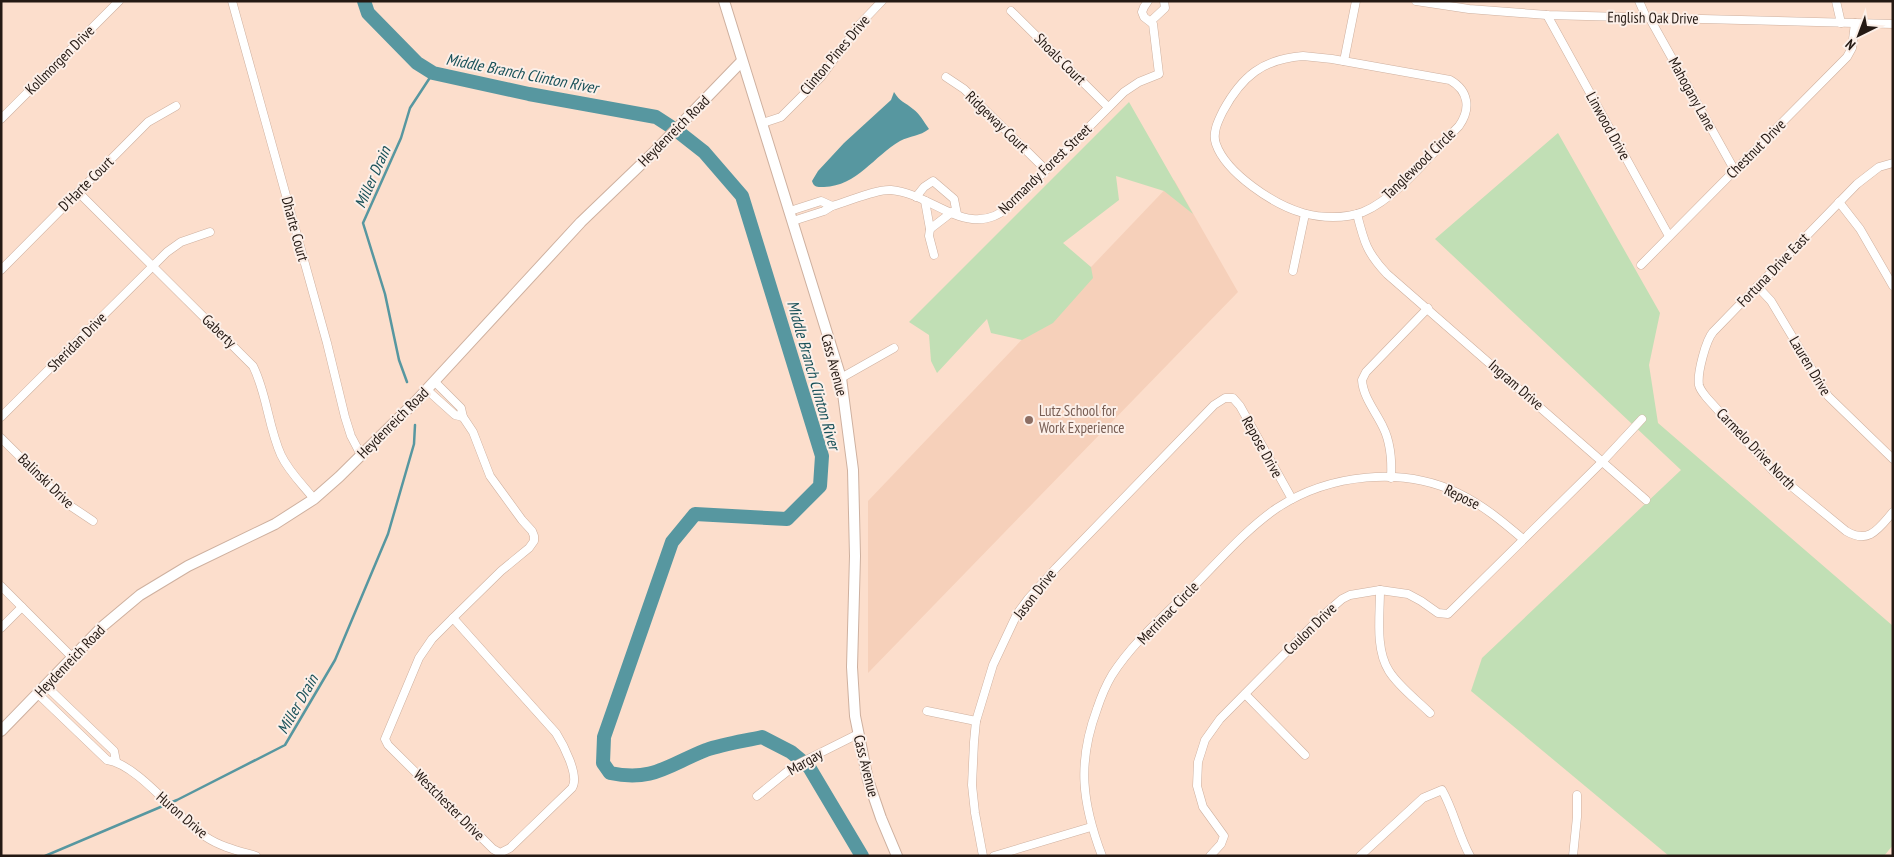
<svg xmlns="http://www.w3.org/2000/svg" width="1894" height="857" viewBox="0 0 1894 857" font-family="'PT Sans Narrow',sans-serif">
	<rect width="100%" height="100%" fill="#fcdecc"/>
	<!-- built -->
	<path fill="#f6d0ba" d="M1174 180 1238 292 868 673V501Z"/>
	<!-- green -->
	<g fill="#c1dfb5">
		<path d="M1129 102 1193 214 1164 191 1116 176 1119 200 1063 243 1091 267 1093 278 1053 323 1022 340 991 333 987 319 937 373 931 361 929 335 909 322Z"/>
		<path d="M1558 133 1660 313 1649 365 1658 423 1893 626V845L1884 856H1669L1471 691 1482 658 1681 470 1435 239Z"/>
	</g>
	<!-- water -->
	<path fill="#5797a0" d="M894 92C900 102 905 102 913 109 920 114 924 122 929 129 920 136 910 136 900 141 874 156 857 186 824 187 818 187 814 188 812 181L818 171 844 143 891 100Z"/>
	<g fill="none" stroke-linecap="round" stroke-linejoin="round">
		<!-- stream -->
		<g stroke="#5797a0" stroke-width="2.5">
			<path d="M407 382 399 360 385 294 363 223 401 138 410 108 433 73"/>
			<path d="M45 856 177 800 285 745 335 660 388 534 414 444 415 425"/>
		</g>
		<!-- river -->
		<path stroke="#5797a0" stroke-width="14" d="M364 1 368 13 417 63 433 73 529 94 656 117 676 130 704 152 742 196 822 456 820 486 787 519 695 514 672 542 604 737 603 763 610 773C653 782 668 765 706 750 723 744 744 741 762 737L791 752 809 767 862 856"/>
		<!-- street casing -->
		<g stroke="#ceb09f" stroke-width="9">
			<g id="street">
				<path d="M232 1 327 343 345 417 351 436 361 455"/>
				<path d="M1416 1 1469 9 1547 15 1893 24"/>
				<path d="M1639 1 1646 17"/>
				<path d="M1836 1 1841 23"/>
				<path d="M1011 11 1108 107"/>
				<path d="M1547 15 1669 236"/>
				<path d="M1649 17 1735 171"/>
				<path d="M1151 21 1165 8 1164 1"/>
				<path d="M1303 56 1332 59 1450 80C1469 91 1471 109 1459 126 1432 153 1397 198 1363 212 1345 219 1321 218 1303 213 1274 205 1226 173 1216 144 1212 133 1218 121 1223 111 1242 76 1263 59 1303 56Z"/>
				<path d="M1344 61 1356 1"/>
				<path d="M946 77 964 89 1046 170"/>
				<path d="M1 119 119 1"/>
				<path d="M763 123 781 117 821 77 859 25 882 1"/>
				<path d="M1893 163 1879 167 1857 184 1713 332C1706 340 1697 373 1699 385 1700 390 1704 394 1707 398L1774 472 1846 531C1869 545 1879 528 1893 512"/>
				<path d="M78 192 253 366C267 394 268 426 281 455 289 472 303 485 314 499"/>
				<path d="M916 197 924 187 933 181 954 199 957 214"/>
				<path d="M925 201 930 229 952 212"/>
				<path d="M1839 202 1860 229 1893 286"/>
				<path d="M832 206C848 202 875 189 891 190 935 194 969 243 1011 205L1124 92 1139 82 1159 74 1153 24 1144 17 1142 12 1144 7 1148 1"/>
				<path d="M790 211 821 201 832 206 824 211 793 221"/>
				<path d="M1357 214C1364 242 1367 253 1387 274L1646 500"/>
				<path d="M930 229 929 236 934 255"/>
				<path d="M1641 265 1847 57 1852 48 1855 23"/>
				<path d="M1 270 148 122 176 106"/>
				<path d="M1293 271 1305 214"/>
				<path d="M1757 286 1771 301 1828 396 1893 459"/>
				<path d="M841 378 894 348"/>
				<path d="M426 389 455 415 463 417 461 408 434 381"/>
				<path d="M1 417 167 252 181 242 210 232"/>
				<path d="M1 438 69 505 93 521"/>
				<path d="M1391 478C1392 460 1391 443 1383 427 1376 412 1363 397 1362 380L1366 372 1428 308"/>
				<path d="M1 586 73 658"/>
				<path d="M1380 590C1380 616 1375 649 1389 671 1399 687 1417 700 1430 713"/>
				<path d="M453 618 556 733C563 744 580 776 572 788L510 848 500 853 493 849 388 745 385 739 419 658 432 639Z"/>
				<path d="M453 618 501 571 529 548 534 541V536L532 531 522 520 490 476 473 432 463 417"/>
				<path d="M1 628 22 607"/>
				<path d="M46 686 114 751 116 761"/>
				<path d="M38 694 107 760C138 764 178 819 206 837 221 847 239 851 256 856"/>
				<path d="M1245 694 1305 755"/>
				<path d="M927 711 976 721"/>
				<path d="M757 796 794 766 858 734"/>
				<path d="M983 856 975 813 972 785 974 742 976 721 993 665 1017 614 1028 599 1056 568 1214 405 1225 398H1233L1240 406 1292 499"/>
				<path d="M994 856 1091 827"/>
				<path d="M1102 856C1082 803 1077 763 1097 709 1101 697 1106 685 1112 675 1133 642 1165 615 1192 588 1219 561 1245 530 1277 508 1329 474 1402 466 1458 493 1483 505 1503 522 1523 539"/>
				<path d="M1210 856 1221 844 1224 836 1203 807 1197 786 1198 762 1205 740 1220 719 1320 618 1342 599 1350 595 1380 590 1408 594 1421 601 1438 613 1448 614 1603 461 1642 419"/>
				<path d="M1360 856 1423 798 1442 790C1454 811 1458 834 1470 856"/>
				<path d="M1573 856 1577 817V795"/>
			</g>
		</g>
		<!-- secondary casing -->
		<g stroke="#ceb09f" stroke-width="12">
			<g id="secondary">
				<path d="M724 1 841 378 853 470 855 556 852 667 855 716 868 780 881 818 897 856"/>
				<path d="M1 731 103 626 140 595 188 566 275 524 314 499 339 477 417 400 581 222 655 151 742 61"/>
			</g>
		</g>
		<!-- street -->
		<use href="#street" stroke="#fff" stroke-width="8"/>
		<!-- secondary -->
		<use href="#secondary" stroke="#fff" stroke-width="10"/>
	</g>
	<!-- markers -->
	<circle fill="#8d6e63" stroke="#fcefe8" stroke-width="2" cx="1029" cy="420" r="5"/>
	<g text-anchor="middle" stroke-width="4" stroke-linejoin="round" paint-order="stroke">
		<!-- street labels -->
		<g font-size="15" fill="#241913" stroke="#fcefe8">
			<text transform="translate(1653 18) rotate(1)" y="5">English Oak Drive</text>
			<text transform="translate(835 55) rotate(-50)" y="5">Clinton Pines Drive</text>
			<text transform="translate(1060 59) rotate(45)" y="5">Shoals Court</text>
			<text transform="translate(60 60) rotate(-45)" y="5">Kollmorgen Drive</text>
			<text transform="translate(1692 94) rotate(61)" y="5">Mahogany Lane</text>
			<text transform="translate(997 122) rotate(44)" y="5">Ridgeway Court</text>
			<text transform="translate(1608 126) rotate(61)" y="5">Linwood Drive</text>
			<text transform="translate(674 131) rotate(-45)" y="5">Heydenreich Road</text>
			<text transform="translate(1756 149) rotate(-45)" y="5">Chestnut Drive</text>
			<text transform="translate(1419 164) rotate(-44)" y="5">Tanglewood Circle</text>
			<text transform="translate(1045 169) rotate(-44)" y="5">Normandy Forest Street</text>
			<text transform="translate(86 184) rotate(-45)" y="5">D'Harte Court</text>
			<text transform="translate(295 229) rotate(75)" y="5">Dharte Court</text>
			<text transform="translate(1773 270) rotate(-46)" y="5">Fortuna Drive East</text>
			<text transform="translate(219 331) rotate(44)" y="5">Gaberty</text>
			<text transform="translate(77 342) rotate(-45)" y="5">Sheridan Drive</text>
			<text transform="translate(834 365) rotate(75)" y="5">Cass Avenue</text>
			<text transform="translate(1810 366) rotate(59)" y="5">Lauren Drive</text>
			<text transform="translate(1516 385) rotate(41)" y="5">Ingram Drive</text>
			<text transform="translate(393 423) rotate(-45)" y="5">Heydenreich Road</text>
			<text transform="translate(1262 447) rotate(61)" y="5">Repose Drive</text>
			<text transform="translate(1756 449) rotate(46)" y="5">Carmelo Drive North</text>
			<text transform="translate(46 481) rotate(44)" y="5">Balinski Drive</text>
			<text transform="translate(1462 497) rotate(26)" y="5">Repose</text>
			<text transform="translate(1035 594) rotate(-52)" y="5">Jason Drive</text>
			<text transform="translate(1168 613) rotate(-46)" y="5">Merrimac Circle</text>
			<text transform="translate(1310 629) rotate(-44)" y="5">Coulon Drive</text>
			<text transform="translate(70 661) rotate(-46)" y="5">Heydenreich Road</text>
			<text transform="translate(805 762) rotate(-30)" y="5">Margay</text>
			<text transform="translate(866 766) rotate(76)" y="5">Cass Avenue</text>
			<text transform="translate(449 805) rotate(45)" y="5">Westchester Drive</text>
			<text transform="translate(182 815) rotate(41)" y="5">Huron Drive</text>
		</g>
		<!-- education labels -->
		<g font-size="15" fill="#785e54" stroke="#fcefe8" text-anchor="start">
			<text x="1039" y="416">Lutz School for<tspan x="1039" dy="17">Work Experience</tspan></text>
		</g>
		<!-- water labels -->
		<g font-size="16" font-style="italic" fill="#195159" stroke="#fcefe8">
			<text transform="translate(522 73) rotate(11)" y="6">Middle Branch Clinton River</text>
			<text transform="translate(372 177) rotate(-66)" y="6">Miller Drain</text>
			<text transform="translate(814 375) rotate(74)" y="6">Middle Branch Clinton River</text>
			<text transform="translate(297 704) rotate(-60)" y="6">Miller Drain</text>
		</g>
	</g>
	<!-- border -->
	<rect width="1894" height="857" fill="none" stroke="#241913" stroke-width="5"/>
	<!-- north arrow -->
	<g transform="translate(1859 35) rotate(222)" stroke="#fcefe8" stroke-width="4" paint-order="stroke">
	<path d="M0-4L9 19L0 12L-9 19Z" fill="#241913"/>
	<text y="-8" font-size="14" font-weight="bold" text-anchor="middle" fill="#241913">N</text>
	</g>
</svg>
